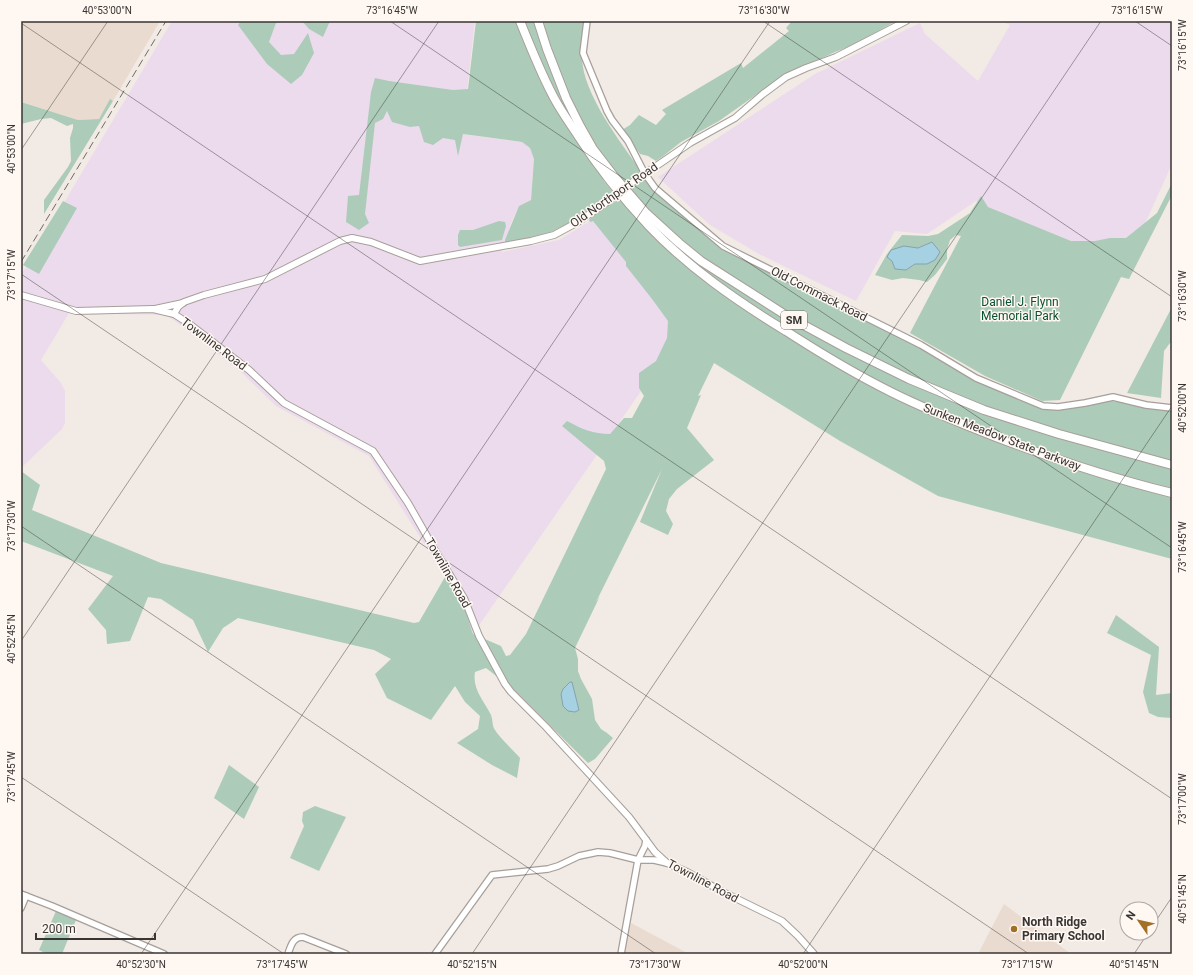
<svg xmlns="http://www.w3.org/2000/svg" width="1193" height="975" viewBox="0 0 1193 975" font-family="Roboto,sans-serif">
	<rect width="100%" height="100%" fill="#f2eae4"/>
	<!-- built -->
	<g fill="#eadbd0">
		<path d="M23 21H160L113 101 110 100 99 119 78 120 21 102V28Z"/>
		<path d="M1004 904 1071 954H978Z"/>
		<path d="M631 923 689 954H623Z"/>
	</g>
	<!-- industrial -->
	<g fill="#ecdbed">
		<path d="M172 21H475L462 134 522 142 530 148 534 159 531 200 519 206 512 221 502 252 559 240 595 218 697 310 473 634 461 601 448 579 445 577 369 456 276 406 238 369 167 315 69 313 41 360 61 383 65 391V423L62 429 21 468V275Z"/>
		<path d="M1001 21H1172V164L1123 272 976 201 927 234 895 231 856 301 759 254 710 225 658 177 815 74 920 23 925 34 978 81 1010 25Z"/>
	</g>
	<!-- green -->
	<g fill="#acccb9" fill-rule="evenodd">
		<path d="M241 21H288L276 23 269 42 281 55 294 54 308 33 314 53 302 75 291 84 267 64 238 25Z"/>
		<path d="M302 21H330L323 37 309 29Z"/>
		<path d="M476 21H518L534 63 604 178 603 180 613 192 608 196 609 197 587 214 543 236 505 243V240L519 206 531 200 534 159 530 148 522 142 463 134 458 156 455 140 443 138 433 145 424 142 419 126 410 127 392 122 387 111 383 119 375 123 365 214 369 223 359 230 346 222 348 196 359 195 371 92 375 78 389 81 453 90 468 89Z"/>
		<path d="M523 21H536L549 64 572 116 569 118 543 70Z"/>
		<path d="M541 21H583C583 33 581 46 582 58 583 94 620 141 640 170V173L622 184 610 168 586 132 569 99Z"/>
		<path d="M792 21H896L853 45 835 52 783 76 719 121 681 142 662 157 656 161 648 156 640 154 622 130 630 125 639 115 656 125 666 114 662 110 741 63 743 68 789 31 786 28Z"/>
		<path d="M110 99 113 101 44 214V200L68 167 71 161 70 138 73 128V124L67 126 51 118 41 119 21 124V102L78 120 99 119Z"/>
		<path d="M644 179 652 188 719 245 1026 401 1059 408 1111 401 1172 409V463L1054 430 970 402 895 370 821 332 704 260 662 226 628 191Z"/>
		<path d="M1172 183V195L1129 279 1121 277 1060 400 1042 401 985 376 910 333 961 236 956 235 950 240 947 250V259L935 275 927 282 919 280 903 278 892 280 875 275 887 254 902 235 928 236 938 234 970 213 981 196 988 207 1071 241H1095L1110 238H1126L1157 213ZM932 242 927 264H915L906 270 896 269 892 261 911 247 918 248Z"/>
		<path d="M620 198 696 272 907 403 1172 496V559L938 496 840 441 714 363 698 396 701 395 687 428 714 460 677 489 669 499 666 511 673 524 668 535 640 522 662 469 596 602 600 596 575 648 578 659V671L581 679 592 699 595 720 601 729 607 733 613 738 595 759 588 763 513 689 486 668 475 672C472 689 484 701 491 715 493 720 492 726 495 730 500 738 513 750 520 758L517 778 492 765 457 743 478 729 480 716 465 702 455 686 431 720 387 698 375 674 391 659 374 650 238 618 223 628 208 652 193 620 161 599 148 597 130 641 107 644 106 630 88 609 113 576 21 541V471L40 485 32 510 161 563 414 623 419 622 445 577C460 587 467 617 473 634L501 646 506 656 510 655 526 634 606 469 604 461 562 426 567 421C582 429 593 434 610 434L624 418H632L644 396 639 388V373L656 361 667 338 668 321 652 299 626 266V262L593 221 590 222 589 220 594 215 611 203 612 204Z"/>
		<path d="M63 201 77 208 39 274 23 265Z"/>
		<path d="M499 221 505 222 506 226 502 240 460 247 458 245V235L460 230H473Z"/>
		<path d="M686 253 729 284 764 305 913 383 1172 468V491L1138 483 991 433 880 384 760 313 684 256Z"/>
		<path d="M1172 307V343H1170L1164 351 1161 398 1127 393Z"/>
		<path d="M1116 615 1159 647 1156 695 1172 693V718L1158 717 1149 713 1143 692 1151 655 1107 633Z"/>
		<path d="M229 765 259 787 244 819 214 798Z"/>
		<path d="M315 806 346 817 319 871 290 858 304 826 302 821 303 812Z"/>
		<path d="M56 911 76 920 62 954H47L39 950Z"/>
	</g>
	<!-- water -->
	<g fill="#a5d1e3" stroke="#84a2ae">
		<path d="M932 242 940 252 935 260 927 264H915L906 270 895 269 892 261 887 257 891 250 904 246 918 248Z"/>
		<path d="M570 682H572L579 710 575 712 568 711 563 706 561 694 563 689Z"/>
	</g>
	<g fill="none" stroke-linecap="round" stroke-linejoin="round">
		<!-- tertiary casing -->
		<g stroke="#a79f99" stroke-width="8">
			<g id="tertiary">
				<path d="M587 21 583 53 607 111 612 120 628 141 645 174 655 188 723 246 921 345 976 378 1043 406 1058 407 1085 403 1113 397 1146 405 1172 408"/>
				<path d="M21 894 52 906 164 954"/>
				<path d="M21 908 26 896"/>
				<path d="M288 954C291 945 293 937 303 937L346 954"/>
				<path d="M435 954 492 875 548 869 558 866 579 856 598 852 610 853 638 860H654L667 863"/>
				<path d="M621 954 638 860 645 846 646 840"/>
			</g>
		</g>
		<!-- secondary casing -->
		<g stroke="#a79f99" stroke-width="8">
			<g id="secondary">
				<path d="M633 182 690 143 735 118 763 94 786 77 806 68 836 57 906 21"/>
				<path d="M21 295 76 311 153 309 174 314 188 323 249 370 284 403 373 451 408 503 436 552 464 598 479 636 505 684 511 692 546 727 629 817 655 852 667 863 689 873 721 891 782 921 798 936 814 954"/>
				<path d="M155 309 183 303"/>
				<path d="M174 314 178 307 184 302 204 295 265 279 340 241 352 238 371 242 420 261 531 241 554 235 578 222 610 200"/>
			</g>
		</g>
		<!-- motorway casing -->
		<g stroke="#a79f99" stroke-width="10">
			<g id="motorway">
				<path d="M520 21C530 46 540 71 552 94 559 108 568 121 577 134 598 167 622 197 649 226 689 268 737 301 786 331 820 353 855 374 891 392 925 409 960 423 996 437 1054 459 1111 478 1172 493"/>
				<path d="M538 21 547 49 566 98 580 126 593 149 613 175 646 213 679 243 701 261 787 316 846 348 909 379 984 410 1059 434 1172 465"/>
			</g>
		</g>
		<!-- tertiary -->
		<use href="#tertiary" stroke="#fff" stroke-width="5.5"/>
		<!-- secondary -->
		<use href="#secondary" stroke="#fff" stroke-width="6"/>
		<!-- motorway -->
		<use href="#motorway" stroke="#fff" stroke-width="8"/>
		<!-- rail -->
		<path stroke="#6f6a67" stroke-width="1" stroke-dasharray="8 4" stroke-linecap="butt" d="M21 262 166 21"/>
		<!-- secondary-bridge casing -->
		<g stroke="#a79f99" stroke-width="8" stroke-linecap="butt">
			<path id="secondary-bridge" d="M610 200 633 182"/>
		</g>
		<!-- secondary-bridge -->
		<use href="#secondary-bridge" stroke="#fff" stroke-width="6"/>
	</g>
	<!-- ticks -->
	<path fill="none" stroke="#383533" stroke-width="1" stroke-opacity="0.45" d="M390 21 1172 548M763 21 1172 297M1135 21 1172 46M21 23 1172 799M21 150 108 21M21 274 1029 954M21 526 656 954M21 641 439 21M21 777 284 954M1151 928 1172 897M141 954 770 21M472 954 1101 21M803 954 1172 406M1134 954 1148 933"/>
	<!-- markers -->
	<circle fill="#a17025" stroke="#fef7f2" stroke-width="1.5" cx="1014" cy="929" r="4"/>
	<g text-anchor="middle" stroke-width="3" stroke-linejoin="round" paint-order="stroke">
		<!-- shield labels -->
		<rect fill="#fef7f2" stroke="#736f6c" stroke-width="1" x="781" y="311" width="26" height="18" rx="3"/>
		<g font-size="11" font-weight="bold" fill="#383533">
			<text x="794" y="324">SM</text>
		</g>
		<!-- street labels -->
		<g font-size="12" fill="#383533" stroke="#fef7f2">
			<text transform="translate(614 195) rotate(-35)" y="4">Old Northport Road</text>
			<text transform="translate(819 294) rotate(27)" y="4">Old Commack Road</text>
			<text transform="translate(214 344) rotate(37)" y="4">Townline Road</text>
			<text transform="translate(1002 437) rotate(21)" y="4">Sunken Meadow State Parkway</text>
			<text transform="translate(448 573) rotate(60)" y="4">Townline Road</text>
			<text transform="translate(703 881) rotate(28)" y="4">Townline Road</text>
		</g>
		<!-- park labels -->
		<g font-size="12" fill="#095134" stroke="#fef7f2">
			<text x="1020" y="306">Daniel J. Flynn<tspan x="1020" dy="14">Memorial Park</tspan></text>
		</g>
		<!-- poi labels -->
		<g font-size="12" font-weight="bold" fill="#383533" stroke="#fef7f2" text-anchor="start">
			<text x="1022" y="926">North Ridge<tspan x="1022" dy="14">Primary School</tspan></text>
		</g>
	</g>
	<!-- border -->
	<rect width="1193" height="975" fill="none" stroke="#fef7f2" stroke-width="44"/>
	<!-- north arrow -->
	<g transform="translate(1139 921) rotate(304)"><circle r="19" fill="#fef7f2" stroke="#afa9a6"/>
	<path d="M0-3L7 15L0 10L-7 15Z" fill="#a17025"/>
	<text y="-6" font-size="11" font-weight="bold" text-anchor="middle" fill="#383533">N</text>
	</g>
	<!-- scale -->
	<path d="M36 933v6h119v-6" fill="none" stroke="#383533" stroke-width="2"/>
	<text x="42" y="933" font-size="12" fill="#383533" stroke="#fef7f2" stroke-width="3" paint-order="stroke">200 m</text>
	<rect x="22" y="22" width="1149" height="931" fill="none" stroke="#383533" stroke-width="1.5"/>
	<g font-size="10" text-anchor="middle" fill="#383533">
		<text x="107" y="14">40°53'00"N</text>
		<text x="392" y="14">73°16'45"W</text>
		<text x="764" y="14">73°16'30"W</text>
		<text x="1137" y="14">73°16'15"W</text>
		<text transform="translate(1182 45) rotate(-90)" y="4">73°16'15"W</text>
		<text transform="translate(11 149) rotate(-90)" y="4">40°53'00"N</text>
		<text transform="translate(11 275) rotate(-90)" y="4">73°17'15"W</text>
		<text transform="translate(1182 296) rotate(-90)" y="4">73°16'30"W</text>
		<text transform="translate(1182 408) rotate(-90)" y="4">40°52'00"N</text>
		<text transform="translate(11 526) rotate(-90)" y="4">73°17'30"W</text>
		<text transform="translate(1182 547) rotate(-90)" y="4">73°16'45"W</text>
		<text transform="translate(11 639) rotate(-90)" y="4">40°52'45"N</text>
		<text transform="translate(11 777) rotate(-90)" y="4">73°17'45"W</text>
		<text transform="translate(1182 799) rotate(-90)" y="4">73°17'00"W</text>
		<text transform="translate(1182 899) rotate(-90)" y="4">40°51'45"N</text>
		<text x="141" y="968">40°52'30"N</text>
		<text x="282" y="968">73°17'45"W</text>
		<text x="472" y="968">40°52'15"N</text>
		<text x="655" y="968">73°17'30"W</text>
		<text x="803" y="968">40°52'00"N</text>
		<text x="1027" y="968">73°17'15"W</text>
		<text x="1134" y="968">40°51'45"N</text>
	</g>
</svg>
